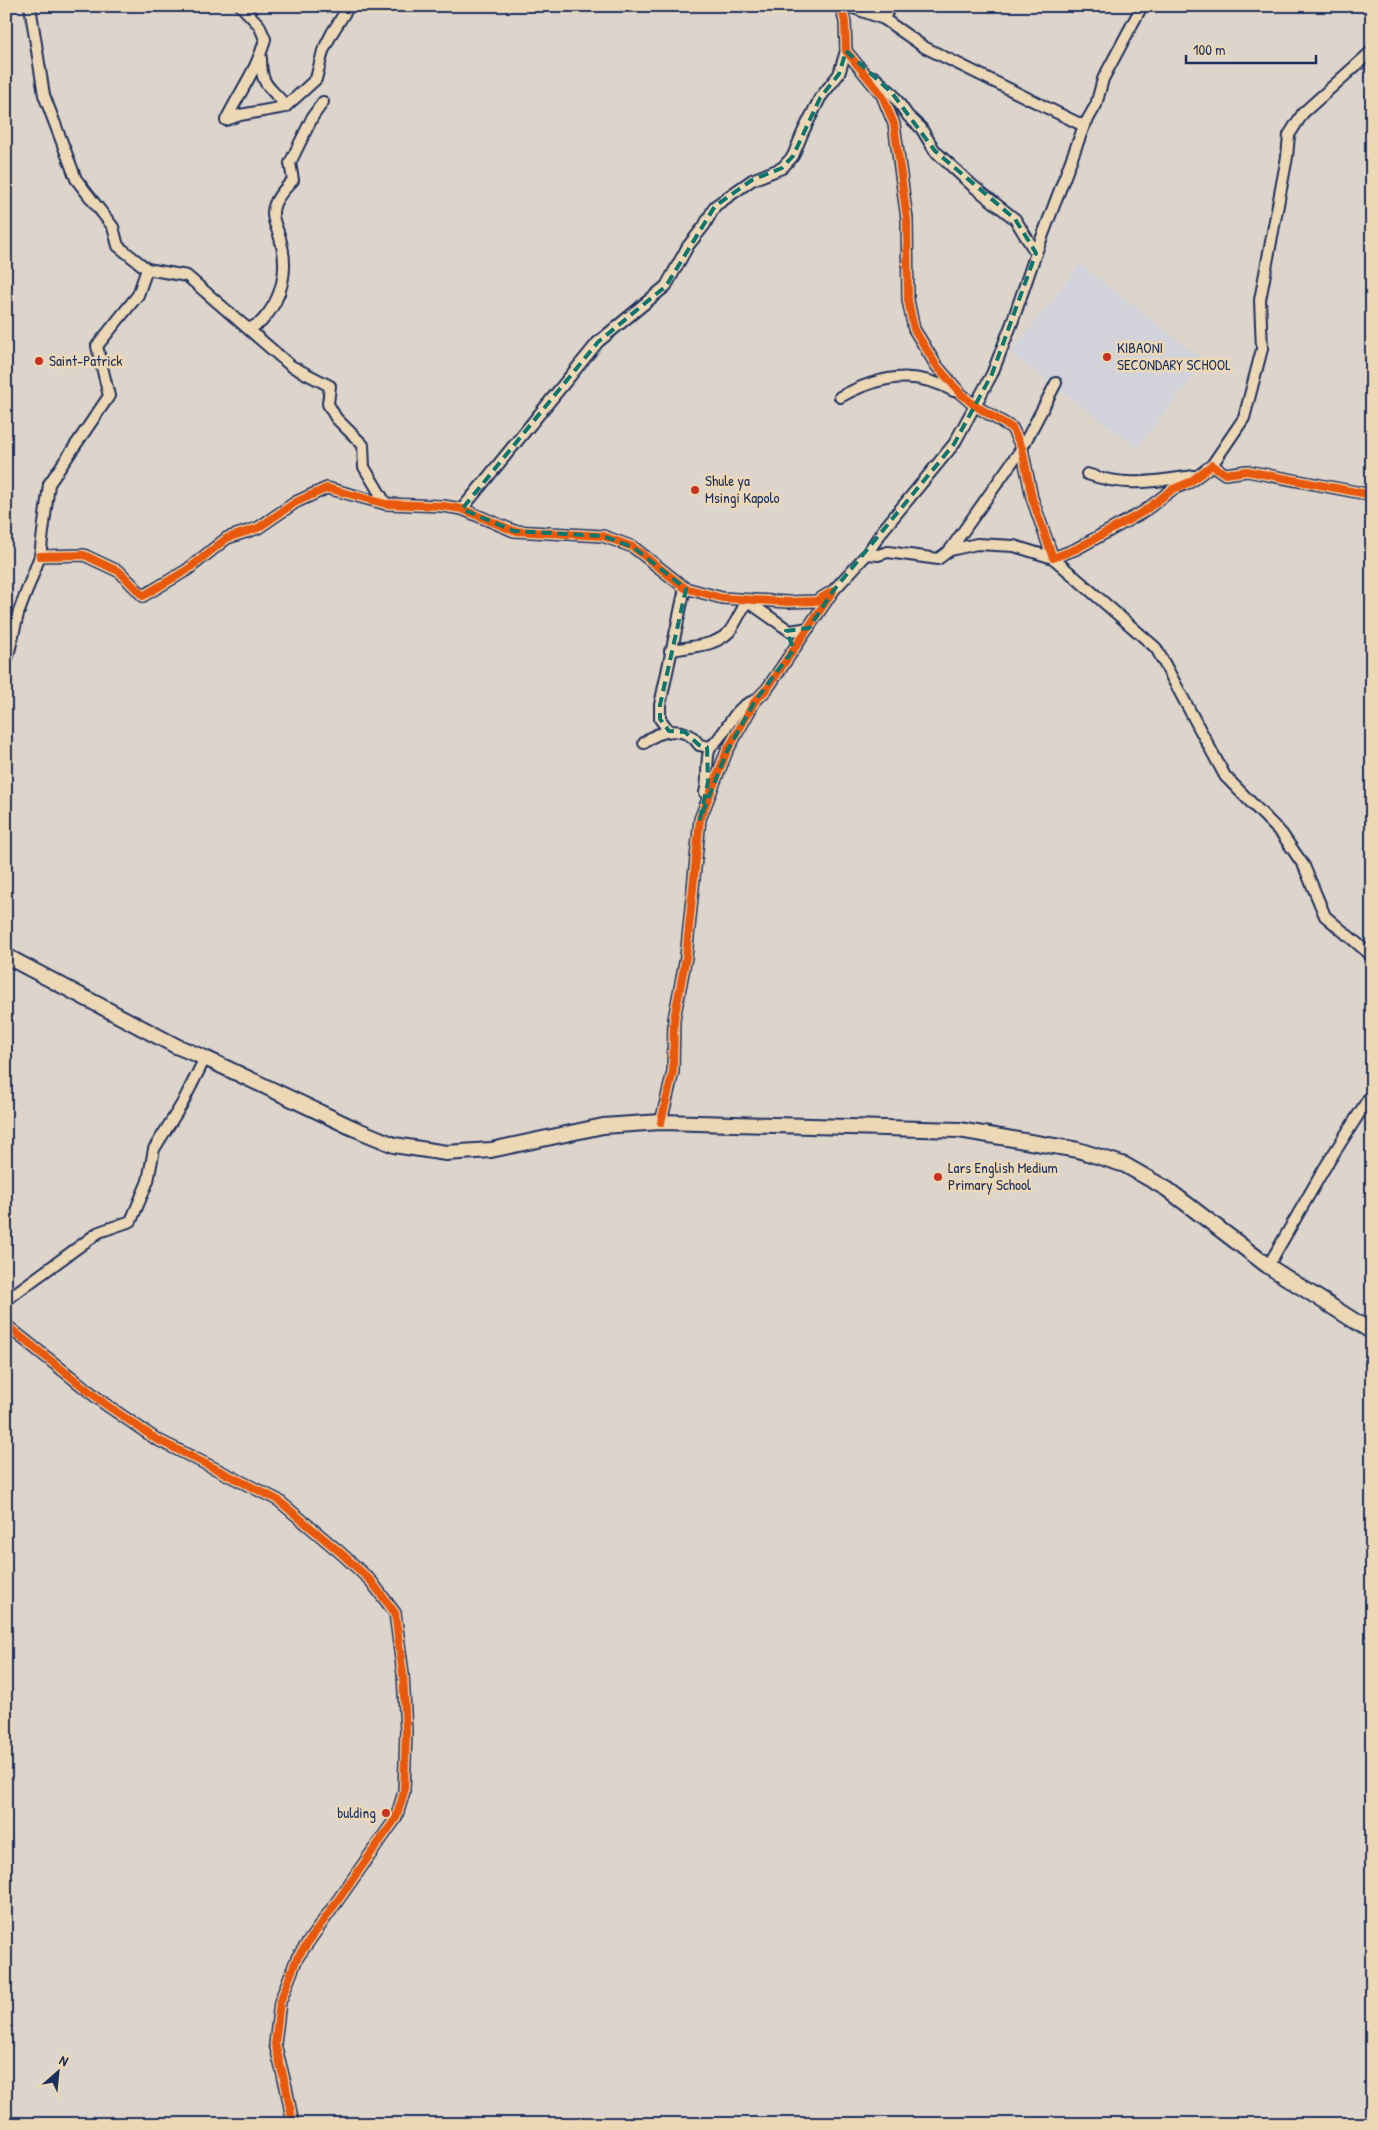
<svg xmlns="http://www.w3.org/2000/svg" width="1378" height="2130" viewBox="0 0 1378 2130" font-family="'Patrick Hand',sans-serif">
	<rect width="100%" height="100%" fill="#ddd5cb"/>
	<filter id="ink" filterUnits="userSpaceOnUse"><feTurbulence type="fractalNoise" baseFrequency=".02" numOctaves="2"/><feDisplacementMap in="SourceGraphic" scale="10" xChannelSelector="R" yChannelSelector="G"/><feConvolveMatrix kernelMatrix="1 2 1 2 8 2 1 2 1" color-interpolation-filters="sRGB"/></filter>
	<g filter="url(#ink)">
		<!-- built -->
		<path fill="#d2d3da" d="M1080 264 1205 361 1137 448 1010 353Z"/>
		<g fill="none" stroke-linecap="round" stroke-linejoin="round">
			<!-- minor casing -->
			<g stroke="#1b2f5e" stroke-width="14">
				<g id="minor">
					<path d="M30 6 44 95 76 179 113 227 118 246 147 269"/>
					<path d="M241 6 259 25 265 39C258 68 239 93 226 120L240 115 285 107 303 91 316 79 323 51 332 33 349 6"/>
					<path d="M841 6 845 22 846 51 882 95 894 124 907 219 908 300 914 329 936 365 960 393 974 405 1012 428 1022 448 1032 498 1053 558 1076 549 1143 512 1173 489 1190 482 1212 465 1225 474 1247 471 1372 495"/>
					<path d="M884 19 890 6"/>
					<path d="M261 58C261 87 269 85 286 106"/>
					<path d="M874 77 892 93 908 116 921 128 935 151 973 186 1015 219 1036 253"/>
					<path d="M1084 126 1096 105 1103 79 1142 6"/>
					<path d="M249 329C253 326 259 324 262 321 283 298 289 268 280 238 278 230 272 220 273 212 274 199 285 189 293 180L290 163 313 116 323 102"/>
					<path d="M840 397C879 376 913 369 954 391"/>
					<path d="M1212 465 1244 418 1262 349 1260 300 1287 157 1289 135 1303 113 1372 51"/>
					<path d="M1087 474C1128 488 1154 481 1194 476"/>
					<path d="M462 509 598 342 666 286 688 246 704 226 715 206 752 180 782 168 793 156 803 132 820 98 839 74 846 51"/>
					<path d="M950 550 1022 448 1056 383"/>
					<path d="M867 554 878 555 888 552 938 559 950 550 977 544 1014 546 1053 558 1156 648 1225 776 1282 834 1304 866 1325 916 1372 956"/>
					<path d="M40 556 84 555 120 572 143 596 187 570 227 538 258 528 296 502 327 488 386 504 443 506 462 509 514 531 603 536 633 547 685 588 722 598 788 602 816 601 833 591 767 689 755 701 727 751 700 819 686 957 674 1019 673 1072 661 1122"/>
					<path d="M833 591 867 554 883 530 954 444 992 374 1012 323 1036 253 1084 126 924 47 884 19 848 6"/>
					<path d="M670 651C691 645 713 648 729 632 735 625 742 609 747 601L790 631 809 628"/>
					<path d="M6 664 18 614 40 556 49 484 109 396 97 346 138 295 147 269 187 276 291 366 330 386 328 404 336 418 363 445 364 467 386 504"/>
					<path d="M669 731 660 719V705L685 588"/>
					<path d="M644 743C660 729 687 725 699 745L710 747C727 735 732 707 754 701"/>
					<path d="M705 793C709 777 705 762 710 747"/>
					<path d="M1268 1266 1324 1169 1372 1093"/>
					<path d="M6 1300 99 1232 131 1221 148 1181 154 1149 182 1104 205 1058"/>
					<path d="M6 1325 105 1404 156 1439 278 1500 342 1554 371 1581 395 1613 403 1674 406 1731 404 1792 396 1818 297 1958 280 2002 275 2044 286 2087 293 2124"/>
				</g>
			</g>
			<!-- secondary casing -->
			<g stroke="#1b2f5e" stroke-width="18">
				<path id="secondary" d="M6 956 176 1046 205 1058 353 1128 394 1145 446 1153 491 1150 603 1126 661 1122 959 1130 1078 1150 1125 1165 1167 1189 1268 1266 1372 1332"/>
			</g>
			<!-- minor -->
			<use href="#minor" stroke="#edd8b6" stroke-width="10"/>
			<!-- secondary -->
			<use href="#secondary" stroke="#edd8b6" stroke-width="14"/>
			<!-- cycleway casing -->
			<g stroke="#edd8b6" stroke-width="11">
				<g id="cycleway">
					<path d="M841 6 845 22 846 51 882 95 894 124 907 219 908 300 914 329 936 365 960 393 974 405 1012 428 1022 448 1032 498 1053 558 1076 549 1143 512 1173 489 1190 482 1212 465 1225 474 1247 471 1372 495"/>
					<path d="M40 556 84 555 120 572 143 596 187 570 227 538 258 528 296 502 327 488 386 504 443 506 462 509 514 531 603 536 633 547 685 588 722 598 788 602 816 601 833 591 767 689 755 701 727 751 700 819 686 957 674 1019 673 1072 661 1122"/>
					<path d="M6 1325 105 1404 156 1439 278 1500 342 1554 371 1581 395 1613 403 1674 406 1731 404 1792 396 1818 297 1958 280 2002 275 2044 286 2087 293 2124"/>
				</g>
			</g>
			<!-- cycleway -->
			<use href="#cycleway" stroke="#e8590c" stroke-width="8"/>
		</g>
	</g>
	<!-- marked area -->
	<path fill="none" stroke="#0f766e" stroke-width="4" stroke-dasharray="10 6" stroke-linejoin="round" d="M846 51 892 93 935 151 1015 219 1036 253 992 374 954 444 833 591 809 628 786 631 794 649 755 701 727 751 700 819 708 782 707 747 699 745 685 732 669 731 660 719V705L686 589 633 547 603 536 514 531 462 509 598 342 666 286 715 206 752 180 782 168 793 156 820 98 839 74Z"/>
	<!-- markers -->
	<g fill="#c8321e" stroke="#edd8b6" stroke-width="2">
		<circle cx="1107" cy="357" r="5"/>
		<circle cx="39" cy="361" r="5"/>
		<circle cx="695" cy="490" r="5"/>
		<circle cx="938" cy="1177" r="5"/>
		<circle cx="386" cy="1813" r="5"/>
	</g>
	<g text-anchor="middle" stroke-width="5" stroke-linejoin="round" paint-order="stroke">
		<!-- poi labels -->
		<g font-size="15" fill="#1b2f5e" stroke="#edd8b6" text-anchor="start">
			<text x="1117" y="353">KIBAONI<tspan x="1117" dy="17">SECONDARY SCHOOL</tspan></text>
			<text x="49" y="366">Saint-Patrick</text>
			<text x="705" y="486">Shule ya<tspan x="705" dy="17">Msingi Kapolo</tspan></text>
			<text x="948" y="1173">Lars English Medium<tspan x="948" dy="17">Primary School</tspan></text>
			<text x="376" y="1818" text-anchor="end">bulding</text>
		</g>
	</g>
	<!-- margin -->
	<rect width="1378" height="2130" fill="none" stroke="#edd8b6" stroke-width="25"/>
	<rect x="12" y="12" width="1353" height="2105" fill="none" stroke="#1b2f5e" stroke-width="2" filter="url(#ink)"/>
	<!-- north arrow -->
	<g transform="translate(58 2072) rotate(27)" stroke="#edd8b6" stroke-width="4" paint-order="stroke">
	<path d="M0-4L9 19L0 12L-9 19Z" fill="#1b2f5e"/>
	<text y="-8" font-size="14" font-weight="bold" text-anchor="middle" fill="#1b2f5e">N</text>
	</g>
	<!-- scale -->
	<path d="M1186 55v8h130v-8" fill="none" stroke="#1b2f5e" stroke-width="2.5"/>
	<text x="1193" y="55" font-size="15" fill="#1b2f5e" stroke="#edd8b6" stroke-width="4" paint-order="stroke">100 m</text>
</svg>
